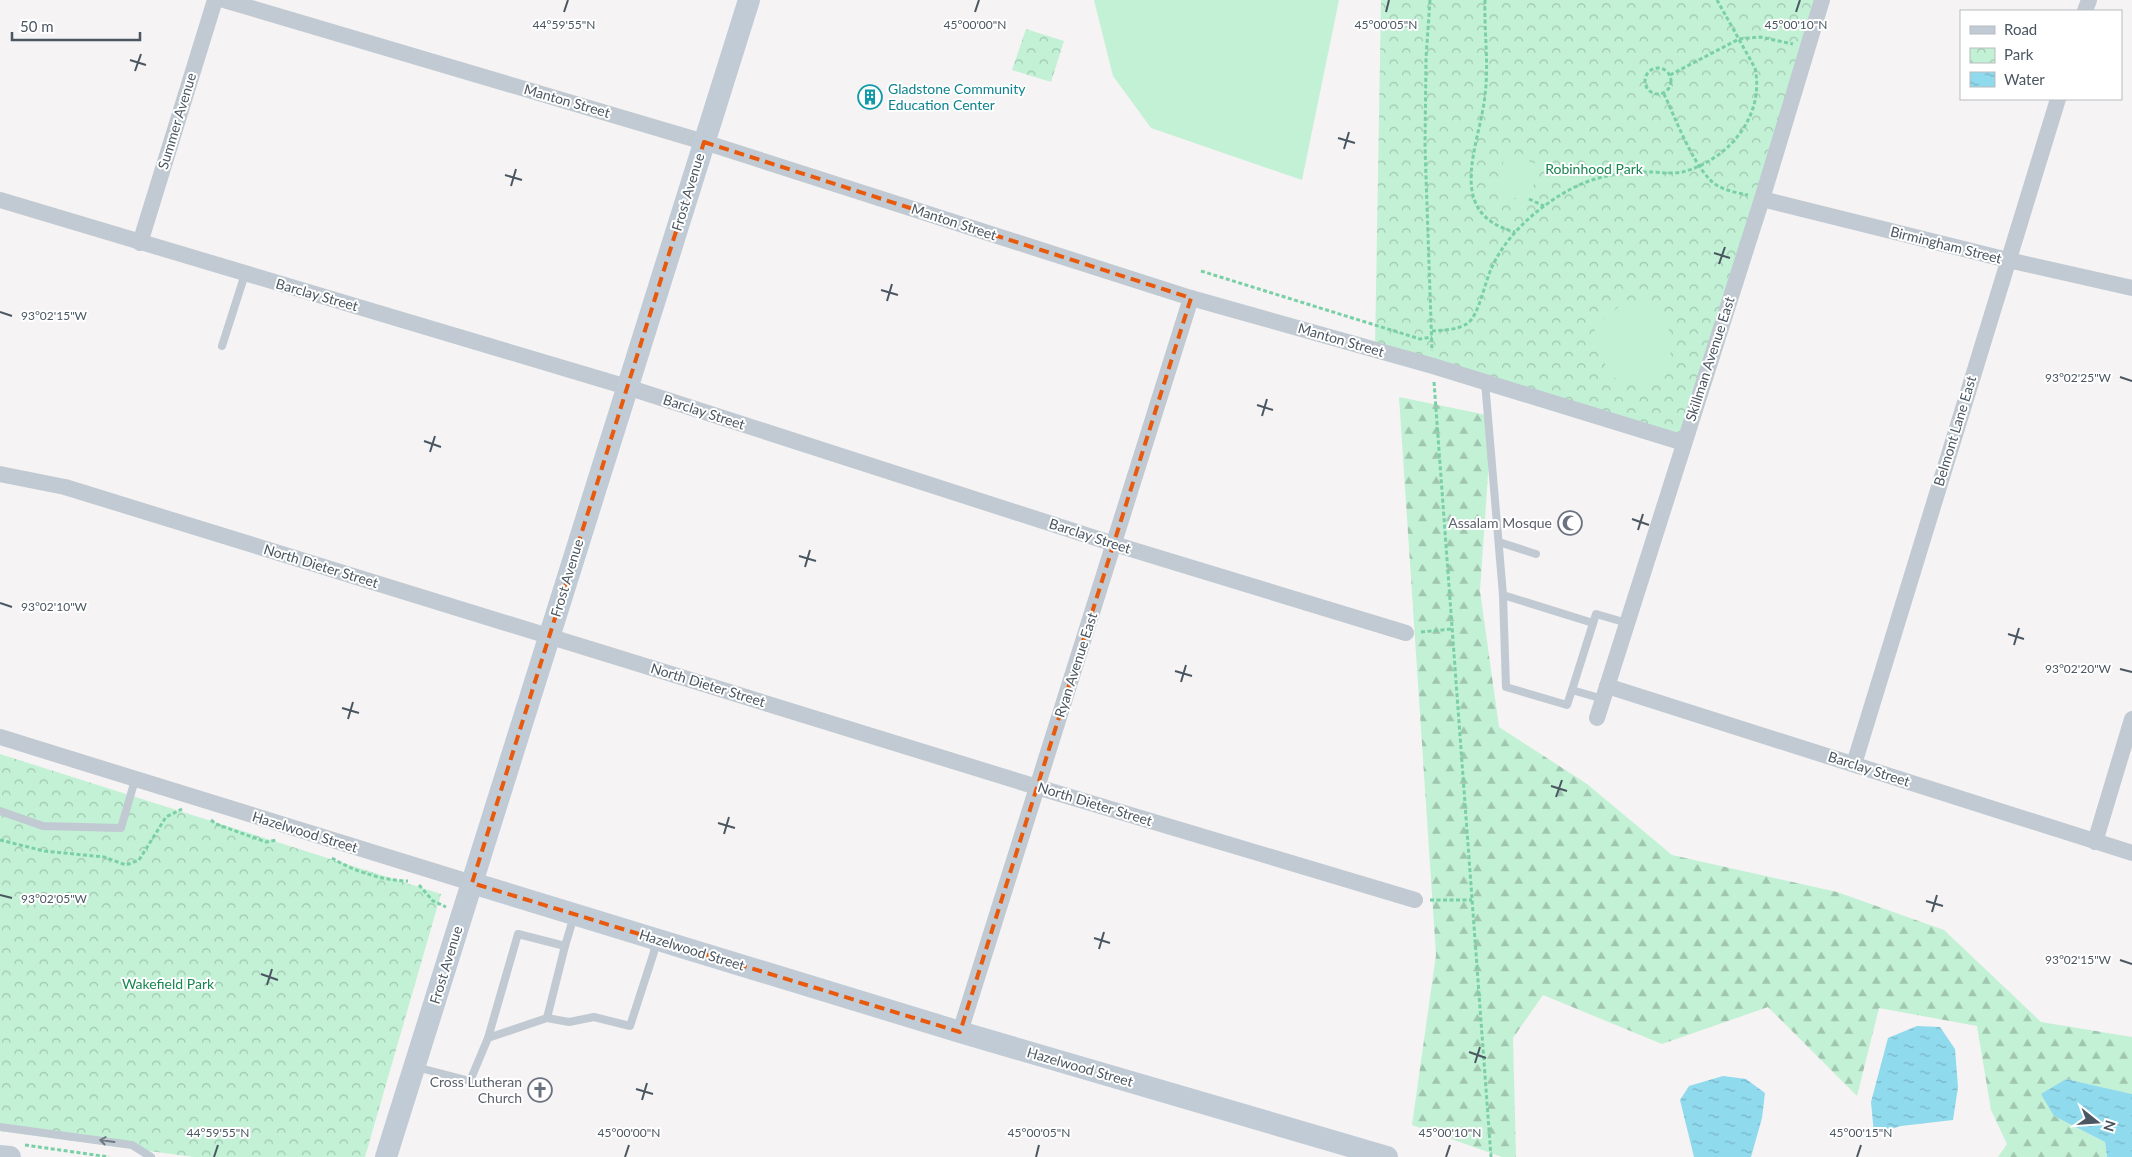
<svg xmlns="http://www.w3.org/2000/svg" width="2132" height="1157" viewBox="0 0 2132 1157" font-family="Lato,sans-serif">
	<defs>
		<pattern id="forest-firs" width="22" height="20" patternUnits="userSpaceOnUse" patternTransform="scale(1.25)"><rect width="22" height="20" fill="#c3f1d5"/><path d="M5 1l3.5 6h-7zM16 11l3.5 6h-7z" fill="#a0c6b0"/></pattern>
		<pattern id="park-crowns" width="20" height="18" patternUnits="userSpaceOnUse" patternTransform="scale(1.25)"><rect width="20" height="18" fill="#c3f1d5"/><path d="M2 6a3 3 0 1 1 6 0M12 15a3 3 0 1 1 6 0" fill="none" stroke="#a0c6b0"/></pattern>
		<pattern id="water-ripples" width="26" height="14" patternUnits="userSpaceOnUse" patternTransform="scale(1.25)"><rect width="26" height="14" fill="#90daee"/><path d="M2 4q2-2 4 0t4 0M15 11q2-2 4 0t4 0" fill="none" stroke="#78b4c4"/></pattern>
	</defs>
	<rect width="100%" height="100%" fill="#f5f3f3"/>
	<!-- forest -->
	<path fill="url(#forest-firs)" d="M1399 397 1492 416 1480 591 1499 727 1587 784 1672 855 1837 892 1944 930 2041 1022 2132 1037V1094L2066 1079 2054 1116 2105 1142 2107 1157H1998L2007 1144 1991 1110 1977 1026 1879 1008 1857 1096 1768 1007 1662 1044 1543 995 1513 1038 1516 1157H1502L1412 1125 1436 955Z"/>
	<!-- park -->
	<g fill="url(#park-crowns)">
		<path d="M1381 0H1822L1684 443 1375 350Z"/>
		<path d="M1026 29 1064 41 1051 82 1012 70Z"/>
		<path d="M0 754 441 894 365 1157H194L0 1131Z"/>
	</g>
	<!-- pitch -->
	<g fill="#c3f1d5">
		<path d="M1094 0H1339L1302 180 1151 128 1113 76Z"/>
		<path d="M1506 154 1540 165 1528 202 1494 191Z"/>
		<path d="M1627 300 1662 310 1673 342 1663 385 1609 377 1594 327Z"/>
	</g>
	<!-- water -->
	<g fill="url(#water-ripples)">
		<path d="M1917 1026 1940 1027 1955 1049 1958 1087 1953 1120 1901 1126 1874 1134 1871 1102 1888 1038Z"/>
		<path d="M1723 1076 1746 1079 1765 1093 1762 1118 1751 1157H1694L1680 1100 1689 1086Z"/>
		<path d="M2066 1079 2132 1094V1157H2107L2105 1142 2054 1116 2041 1094Z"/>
	</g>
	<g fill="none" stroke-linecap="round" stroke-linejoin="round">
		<!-- path -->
		<g stroke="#7ad0a6" stroke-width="3" stroke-dasharray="4 2.5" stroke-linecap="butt">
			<path d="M1430 0 1426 58 1425 147 1432 351"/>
			<path d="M1485 0C1484 32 1489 64 1485 95 1480 145 1443 213 1515 232"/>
			<circle cx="1658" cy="81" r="13"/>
			<path d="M1670 75 1739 39 1760 37 1793 44"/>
			<path d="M1664 94C1675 117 1696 174 1718 186 1727 191 1738 193 1748 195"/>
			<path d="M1529 199 1544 206"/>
			<path d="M1201 271 1420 339 1432 337"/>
			<path d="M1432 331C1444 330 1458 330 1468 323 1479 315 1485 281 1492 267 1507 234 1539 206 1571 189 1595 176 1622 172 1649 172 1660 172 1675 175 1686 171 1730 158 1765 115 1755 68L1717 0"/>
			<path d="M1434 382 1491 1157"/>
			<path d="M1421 632 1452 629"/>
			<path d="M211 820 216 824 266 842 277 840"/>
			<path d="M0 840 44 851 104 857 126 865 139 860 166 817 182 809"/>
			<path d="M332 858C353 871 384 881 408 881"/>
			<path d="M419 885 433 901 446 907"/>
			<path d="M1430 900H1472"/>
			<path d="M25 1145 109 1157"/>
		</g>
		<!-- lane -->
		<g stroke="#c1cad2" stroke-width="8">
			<path d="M222 346 245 274"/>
			<path d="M1485 382 1503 595"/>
			<path d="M1499 542 1536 554"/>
			<path d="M1572 690 1567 705 1506 687 1503 595 1593 623"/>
			<path d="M1603 699 1572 690 1596 614 1627 623"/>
			<path d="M0 811 43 826 121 828 135 780"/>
			<path d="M547 1018 565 946"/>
			<path d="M488 1038 518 934 565 946 574 916"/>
			<path d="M416 1067 470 1081 488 1038 547 1018 569 1022 594 1017 630 1026 654 952 655 941"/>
			<path d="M0 1127 132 1145 151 1157"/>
		</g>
		<!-- street -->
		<g stroke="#c1cad2" stroke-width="16">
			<path d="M224 0 704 142 1191 298 1433 366 1684 443"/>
			<path d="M2085 11 2089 0"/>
			<path d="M1762 199 2008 260 2132 288"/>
			<path d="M0 200 627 387 1114 544 1406 633"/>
			<path d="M140 243 215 0"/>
			<path d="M0 474 65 487 1037 787 1415 900"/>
			<path d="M1607 686 2132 853"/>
			<path d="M1597 718 1762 199 1822 0"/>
			<path d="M0 737 472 883"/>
			<path d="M1854 764 2058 99"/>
			<path d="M2095 842 2132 719"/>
			<path d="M960 1032 1191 298"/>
		</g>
		<!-- secondary -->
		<g stroke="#c1cbd6" stroke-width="22">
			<path d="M472 883 960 1032 1387 1157"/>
			<path d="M0 1156 10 1157"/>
			<path d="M386 1157 749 0"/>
		</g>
	</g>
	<!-- one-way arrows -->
	<defs><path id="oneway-shaft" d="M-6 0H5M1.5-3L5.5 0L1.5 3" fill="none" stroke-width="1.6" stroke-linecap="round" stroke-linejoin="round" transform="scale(1.25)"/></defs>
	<use stroke="#6e7983" href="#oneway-shaft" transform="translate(107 1141) rotate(-172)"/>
	<!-- marked area -->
	<path fill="none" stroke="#e8590c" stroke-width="4" stroke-dasharray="10 6" stroke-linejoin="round" d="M704 142 1191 298 960 1032 472 883Z"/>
	<!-- ticks -->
	<path fill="none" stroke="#4a5661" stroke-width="2" d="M564 12 568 0M975 12 979 0M1386 12 1389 0M1796 12 1800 0M130 60 146 65M135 71 141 54M1338 138 1355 143M1344 149 1349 132M505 175 522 180M511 186 516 169M1714 253 1730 258M1719 264 1725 247M881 290 898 295M887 301 892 284M0 312 12 316M2120 377 2132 381M1257 405 1273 410M1262 416 1267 399M424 441 441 447M430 452 435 436M1632 519 1649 525M1638 530 1643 514M799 556 816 561M805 567 810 550M0 603 12 607M2008 634 2024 639M2014 645 2019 628M2120 669 2132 672M1175 671 1192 676M1181 682 1186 665M342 708 359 713M348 719 353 702M1551 786 1567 791M1556 797 1562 780M718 823 735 828M724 834 729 817M0 895 12 898M1926 901 1943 906M1932 912 1937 895M1094 938 1110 943M1099 949 1104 932M2120 960 2132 964M261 974 278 980M267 985 272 969M1469 1052 1486 1058M1475 1063 1480 1047M636 1089 653 1094M642 1100 647 1083M214 1157 218 1145M625 1157 629 1145M1036 1157 1039 1145M1446 1157 1450 1145M1857 1157 1861 1145"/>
	<!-- icons -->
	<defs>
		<g id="building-ring" transform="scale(1.25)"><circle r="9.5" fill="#fff" stroke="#0f9aa8" stroke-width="1.5"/><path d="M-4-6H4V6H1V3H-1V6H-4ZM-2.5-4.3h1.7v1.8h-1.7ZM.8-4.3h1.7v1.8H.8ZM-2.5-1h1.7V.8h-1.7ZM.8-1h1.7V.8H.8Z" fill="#0f9aa8"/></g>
		<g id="mosque-ring" transform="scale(1.25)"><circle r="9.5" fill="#fff" stroke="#6b7280" stroke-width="1.5"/><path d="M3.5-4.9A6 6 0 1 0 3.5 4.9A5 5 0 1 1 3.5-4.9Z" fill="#6b7280"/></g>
		<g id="church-ring" transform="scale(1.25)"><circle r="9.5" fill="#fff" stroke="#6b7280" stroke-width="1.5"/><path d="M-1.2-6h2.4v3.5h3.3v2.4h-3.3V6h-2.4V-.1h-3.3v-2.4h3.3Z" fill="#6b7280"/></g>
	</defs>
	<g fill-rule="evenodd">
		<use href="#building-ring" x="870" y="97"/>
		<use href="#mosque-ring" x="1570" y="523"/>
		<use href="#church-ring" x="540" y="1090"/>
	</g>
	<g text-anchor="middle" stroke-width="4" stroke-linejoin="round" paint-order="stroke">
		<!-- culture labels -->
		<g font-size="14" fill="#0d838f" stroke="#fff" text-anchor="start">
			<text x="888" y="94">Gladstone Community<tspan x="888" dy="16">Education Center</tspan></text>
		</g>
		<!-- street labels -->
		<g font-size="14" fill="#4a5661" stroke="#fff">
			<text transform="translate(567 101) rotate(16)" y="5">Manton Street</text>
			<text transform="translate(177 121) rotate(-73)" y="5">Summer Avenue</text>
			<text transform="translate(688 192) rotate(-73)" y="5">Frost Avenue</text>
			<text transform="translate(954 222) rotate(18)" y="5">Manton Street</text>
			<text transform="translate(1946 245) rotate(14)" y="5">Birmingham Street</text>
			<text transform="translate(317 295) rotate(16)" y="5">Barclay Street</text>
			<text transform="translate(1341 340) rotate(16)" y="5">Manton Street</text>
			<text transform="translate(1710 359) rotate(-72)" y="5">Skillman Avenue East</text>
			<text transform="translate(704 412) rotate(18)" y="5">Barclay Street</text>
			<text transform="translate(1955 431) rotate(-73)" y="5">Belmont Lane East</text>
			<text transform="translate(1090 536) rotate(18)" y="5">Barclay Street</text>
			<text transform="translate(321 566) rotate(17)" y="5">North Dieter Street</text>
			<text transform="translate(567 578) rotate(-73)" y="5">Frost Avenue</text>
			<text transform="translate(1076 665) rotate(-72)" y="5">Ryan Avenue East</text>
			<text transform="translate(708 685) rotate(17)" y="5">North Dieter Street</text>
			<text transform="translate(1869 769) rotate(18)" y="5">Barclay Street</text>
			<text transform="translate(1095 804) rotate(17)" y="5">North Dieter Street</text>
			<text transform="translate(305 832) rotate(17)" y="5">Hazelwood Street</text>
			<text transform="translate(692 950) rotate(17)" y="5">Hazelwood Street</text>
			<text transform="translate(446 965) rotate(-73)" y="5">Frost Avenue</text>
			<text transform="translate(1080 1067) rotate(16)" y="5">Hazelwood Street</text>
		</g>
		<!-- park labels -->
		<g font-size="14" fill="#17864f" stroke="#fff">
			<text x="1594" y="174">Robinhood Park</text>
			<text x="168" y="989">Wakefield Park</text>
		</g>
		<!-- worship labels -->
		<g font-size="14" fill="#5b616d" stroke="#fff" text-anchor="end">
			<text x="1552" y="528">Assalam Mosque</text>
			<text x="522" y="1087">Cross Lutheran<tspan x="522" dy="16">Church</tspan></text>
		</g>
	</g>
	<g font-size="12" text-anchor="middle" fill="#4a5661" stroke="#fff" stroke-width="4" stroke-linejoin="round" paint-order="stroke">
		<text x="564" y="29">44°59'55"N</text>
		<text x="975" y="29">45°00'00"N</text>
		<text x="1386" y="29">45°00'05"N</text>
		<text x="1796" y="29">45°00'10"N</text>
		<text x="54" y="320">93°02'15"W</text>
		<text x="2078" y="382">93°02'25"W</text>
		<text x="54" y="611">93°02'10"W</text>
		<text x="2078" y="673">93°02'20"W</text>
		<text x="54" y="903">93°02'05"W</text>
		<text x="2078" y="964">93°02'15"W</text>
		<text x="218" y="1137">44°59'55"N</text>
		<text x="629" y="1137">45°00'00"N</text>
		<text x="1039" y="1137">45°00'05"N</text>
		<text x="1450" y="1137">45°00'10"N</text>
		<text x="1861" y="1137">45°00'15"N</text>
	</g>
	<!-- legend -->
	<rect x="1960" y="10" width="162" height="90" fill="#ffffff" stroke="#b7bbc0"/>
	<rect x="1970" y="26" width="25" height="8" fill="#c1cbd6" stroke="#b7bbc0"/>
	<text x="2004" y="35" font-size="15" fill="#4a5661">Road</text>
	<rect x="1970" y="48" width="25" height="15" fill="url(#park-crowns)" stroke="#b7bbc0"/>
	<text x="2004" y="60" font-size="15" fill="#4a5661">Park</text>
	<rect x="1970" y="72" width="25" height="15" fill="url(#water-ripples)" stroke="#b7bbc0"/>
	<text x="2004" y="85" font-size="15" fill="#4a5661">Water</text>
	<!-- north arrow -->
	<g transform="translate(2097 1122) rotate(107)" stroke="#ffffff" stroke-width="4" paint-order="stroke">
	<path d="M0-4L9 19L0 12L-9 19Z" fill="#4a5661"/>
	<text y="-8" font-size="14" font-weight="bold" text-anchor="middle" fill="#4a5661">N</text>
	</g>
	<!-- scale -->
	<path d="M12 32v8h128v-8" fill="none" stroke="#4a5661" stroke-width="2.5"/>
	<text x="20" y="32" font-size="15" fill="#4a5661" stroke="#ffffff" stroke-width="4" paint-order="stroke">50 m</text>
</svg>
